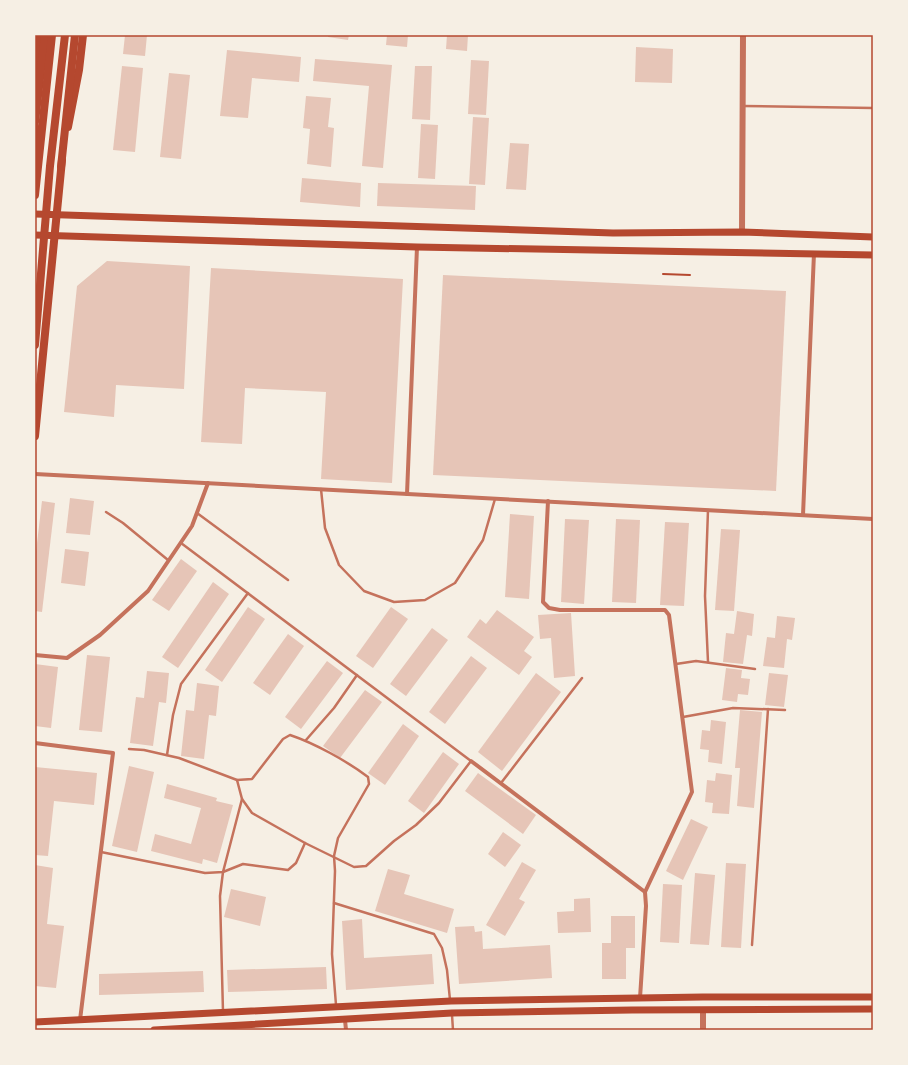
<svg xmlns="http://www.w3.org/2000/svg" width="908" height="1065" viewBox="0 0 908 1065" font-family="Karla,sans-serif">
	<rect width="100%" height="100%" fill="#f6efe4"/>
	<!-- building -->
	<g fill="#e6c5b7">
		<path d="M125 35H147L145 56 123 54Z"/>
		<path d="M328 35H349L348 40 328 37Z"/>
		<path d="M387 35H408L407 47 386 45Z"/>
		<path d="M447 35H468L467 51 446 49Z"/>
		<path d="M636 47 673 49 672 83 635 82Z"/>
		<path d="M227 50 301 57 299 82 252 78 248 118 220 116Z"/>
		<path d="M315 59 392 65 383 168 362 166 369 86 313 81Z"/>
		<path d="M471 60 489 61 486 115 468 114Z"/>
		<path d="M122 66 143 68 135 152 113 150Z"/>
		<path d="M415 66H432L430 120 412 119Z"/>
		<path d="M169 73 190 75 181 159 160 157Z"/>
		<path d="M306 96 331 98 328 127 334 128 331 167 307 164 310 129 303 128Z"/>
		<path d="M473 117 489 118 485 185 469 184Z"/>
		<path d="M421 124 438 125 435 179 418 178Z"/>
		<path d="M510 143 529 144 526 190 506 189Z"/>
		<path d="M302 178 361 183 360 207 300 202Z"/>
		<path d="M378 183 476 186 475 210 377 206Z"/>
		<path d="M107 261 190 266 184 389 116 385 114 417 64 412 77 286Z"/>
		<path d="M211 268 403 279 392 483 321 479 326 392 245 388 242 444 201 442Z"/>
		<path d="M443 275 786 291 776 491 433 475Z"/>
		<path d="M70 498 94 501 90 535 66 533Z"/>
		<path d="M42 501 55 503 42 612 35 611V560Z"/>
		<path d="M510 514 534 516 529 599 505 597Z"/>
		<path d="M565 519 589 520 584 604 561 602Z"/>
		<path d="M616 519 640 520 636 603 612 602Z"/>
		<path d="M665 522 689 523 684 606 660 605Z"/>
		<path d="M721 529 740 530 734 611 715 610Z"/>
		<path d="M65 549 89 552 85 586 61 583Z"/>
		<path d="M181 559 197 571 169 611 152 600Z"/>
		<path d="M213 582 229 594 178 668 162 657Z"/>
		<path d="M248 607 265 619 222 682 205 670Z"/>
		<path d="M391 607 408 619 373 668 356 656Z"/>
		<path d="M497 610 534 637 524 651 532 657 519 675 467 637 480 619 486 624Z"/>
		<path d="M737 611 754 614 752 636 747 635 743 664 723 662 726 633 734 634Z"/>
		<path d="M571 613 575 676 554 678 551 638 540 639 538 615Z"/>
		<path d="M777 616 795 618 792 640 787 639 784 668 763 666 767 637 775 638Z"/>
		<path d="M432 628 448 640 406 696 390 684Z"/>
		<path d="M288 634 304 646 270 695 253 683Z"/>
		<path d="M87 655 110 657 102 732 79 730Z"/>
		<path d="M471 656 487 668 445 724 429 712Z"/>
		<path d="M327 661 343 673 301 729 285 717Z"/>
		<path d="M35 664 58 667 51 728 35 726Z"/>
		<path d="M726 668 742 670 741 678 750 679 748 695 738 694 737 702 722 700Z"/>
		<path d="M147 671 169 673 166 703 159 702 153 746 130 743 136 697 144 698Z"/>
		<path d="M536 673 561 692 502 771 478 752Z"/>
		<path d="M769 673 788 675 784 707 765 705Z"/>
		<path d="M197 683 219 686 216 716 209 715 204 759 181 756 186 710 194 711Z"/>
		<path d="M365 690 382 702 340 758 323 746Z"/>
		<path d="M740 710 762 712 754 808 737 806 740 768H735Z"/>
		<path d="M711 720 726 722 722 764 708 762 709 750 700 749 702 730 710 731Z"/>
		<path d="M403 724 419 736 385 785 368 773Z"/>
		<path d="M443 752 459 764 424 813 408 801Z"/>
		<path d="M129 766 154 772 137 852 112 846Z"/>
		<path d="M35 767 97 773 94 805 54 801 48 856 35 855Z"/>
		<path d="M478 773 536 815 523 834 465 791Z"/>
		<path d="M716 773 732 775 729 814 712 813 713 803 705 802 707 780 715 781Z"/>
		<path d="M167 784 217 798 216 801 233 805 217 863 203 859 202 864 151 851 155 834 191 844 201 808 164 798Z"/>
		<path d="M691 819 708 827 683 880 666 871Z"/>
		<path d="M503 832 521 845 505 867 488 854Z"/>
		<path d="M522 862 536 870 519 899 525 902 505 936 486 925Z"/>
		<path d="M726 863 746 864 741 948 721 947Z"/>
		<path d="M35 865 53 868 47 924 64 926 56 988 35 986Z"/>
		<path d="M388 869 410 875 404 894 454 909 447 933 375 911Z"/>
		<path d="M695 873 715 875 709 945 690 944Z"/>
		<path d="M663 884 682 885 679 943 660 942Z"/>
		<path d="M231 889 266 897 260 926 224 917Z"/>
		<path d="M590 898 591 932 558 933 557 912 574 911V899Z"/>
		<path d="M611 916H635V948H626V979H602V943H611Z"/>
		<path d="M362 919 364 958 432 954 434 984 346 990 342 921Z"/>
		<path d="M474 926 475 932 482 931 483 949 550 945 552 978 459 984 455 927Z"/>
		<path d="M326 967 327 989 228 992 227 970Z"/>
		<path d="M203 971 204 992 99 995V974Z"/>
	</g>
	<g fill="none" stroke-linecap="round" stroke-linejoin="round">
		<!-- path -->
		<path stroke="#b5482f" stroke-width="2" d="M663 274 690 275"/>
		<!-- service -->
		<g stroke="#c5725c" stroke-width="2.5">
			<path d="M743 106 873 108"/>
			<path d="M321 489 325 528 339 565 364 591 394 602 425 600 455 583 483 540 495 499"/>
			<path d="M708 510 705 596 708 662"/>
			<path d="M106 512 123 523 168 560"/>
			<path d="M197 513 288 580"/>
			<path d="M181 543 471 761 439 803 416 825 394 841 366 866 354 867 305 843 252 813 242 799 237 780"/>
			<path d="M676 664 696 661 755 669"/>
			<path d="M683 717 733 708 785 710"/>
			<path d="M306 740 334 708 357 675"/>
			<path d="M129 749 144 750 179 758 237 780 252 779 283 739 290 735C314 743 347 761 368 777L369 784 338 838 334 856 335 871 332 954 336 1005"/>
			<path d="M167 755 173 715 181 684 248 593"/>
			<path d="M501 783 582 678"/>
			<path d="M101 852 205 873 223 872 243 864 288 870 296 863 305 843"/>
			<path d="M334 903 434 934 442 948 447 970 450 1000"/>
			<path d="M752 945 768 709"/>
			<path d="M223 1012 220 896 223 872 242 799"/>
			<path d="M452 1015 453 1030"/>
		</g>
		<!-- minor -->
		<g stroke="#c5725c" stroke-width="4">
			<path d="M35 474 873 519"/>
			<path d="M407 494 417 247"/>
			<path d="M548 501 543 602 549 608 560 610H665L669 615 692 792 645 892 646 906 640 998"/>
			<path d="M803 515 814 253"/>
			<path d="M35 655 67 658 100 635 148 591 192 526 208 483"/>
			<path d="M35 743 113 753 80 1020"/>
			<path d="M471 761 645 892"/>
			<path d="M345 1020 346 1030"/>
		</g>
		<!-- tertiary -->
		<g stroke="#c5725c" stroke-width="6">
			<path d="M742 232 743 35"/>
			<path d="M703 1010V1030"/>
		</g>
		<!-- secondary -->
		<g stroke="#b5482f" stroke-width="7">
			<path d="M35 214 613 233 742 232 873 237"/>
			<path d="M35 235 417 247 873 255"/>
			<path d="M35 1022 451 1001 703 997H873"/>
			<path d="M154 1030 452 1013 632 1010 873 1009"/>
		</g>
		<!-- primary -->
		<g stroke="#b5482f" stroke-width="8">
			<path d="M35 80 39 35"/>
			<path d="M68 127 79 70 83 35"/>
			<path d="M35 436 62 160"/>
		</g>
		<!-- trunk -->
		<g stroke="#b5482f" stroke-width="8">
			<path d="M35 122 45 35"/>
			<path d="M35 126 36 145"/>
			<path d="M61 167 75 35"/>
			<path d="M35 195 52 35"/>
			<path d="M35 345 50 166 65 35"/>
		</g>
	</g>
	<!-- border -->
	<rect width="908" height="1065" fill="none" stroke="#f6efe4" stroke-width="72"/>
	<rect x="36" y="36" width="836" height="993" fill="none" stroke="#b5482f" stroke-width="1.5"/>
</svg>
